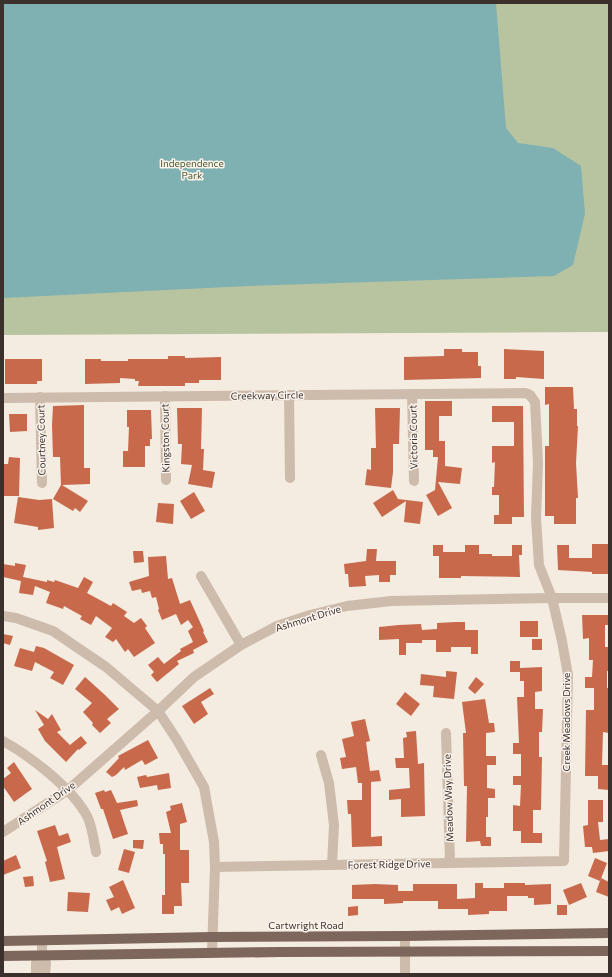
<svg xmlns="http://www.w3.org/2000/svg" width="612" height="977" viewBox="0 0 612 977" font-family="Commissioner,sans-serif">
	<rect width="100%" height="100%" fill="#f4ebe1"/>
	<!-- green -->
	<path fill="#b8c4a0" d="M3 3H609V332L3 335Z"/>
	<!-- water -->
	<path fill="#7fb0b2" d="M3 3H496L506 128 518 143 553 148 581 166 585 214 573 265 554 276 248 286 3 298Z"/>
	<!-- building -->
	<g fill="#c8694b">
		<path d="M444 349H462V352H478V366H481V378L404 380V357L444 356Z"/>
		<path d="M504 349 544 351V379L516 377V379H504Z"/>
		<path d="M168 356H185V358L221 357V380H199V383H185V386H138L139 381H135V379L120 378V383L85 384V359H101V361H128V359H168Z"/>
		<path d="M5 359H42V381H37V384H5Z"/>
		<path d="M545 387H573L574 409H577V426H578L576 463 578 498H576V524H554V516H545V446H549V404L545 405Z"/>
		<path d="M425 401H452V416H439V441H445V466L462 468 460 484 438 482 452 508 438 516 426 495 435 490 438 457H433V450H425Z"/>
		<path d="M84 405V468H90V484L62 485 88 501 80 512 75 508 73 511 53 499 61 485 60 457H53L52 425 53 406Z"/>
		<path d="M492 406H523L524 517H512V524H494V515H499V495H492V487H494L495 462 492 463V446H514V422H492Z"/>
		<path d="M177 408H202L201 449H204L203 470 215 472 212 488 188 484 192 465 181 464 182 444H178Z"/>
		<path d="M375 408H400L399 444H393V472L391 488 365 485 367 469 371 470V448H376Z"/>
		<path d="M127 410H151L152 439H150V446H145V467H123V451H128L129 427H127Z"/>
		<path d="M9 414H27V431L10 432Z"/>
		<path d="M9 457 20 458 19 496H3V464H8Z"/>
		<path d="M393 490 398 499 423 502 420 524 404 522 406 501 382 517 373 503Z"/>
		<path d="M194 492 205 511 191 519 180 501Z"/>
		<path d="M18 497 39 500 52 499 54 528 38 530V527L14 523Z"/>
		<path d="M158 503 174 504 173 524 156 522Z"/>
		<path d="M592 544H609L608 574H592V572L558 570 557 545H569V558H592Z"/>
		<path d="M433 545H443V552H465V545H479V554H492V556H512V545H522V555H519L520 577 461 576V578H439V556H433Z"/>
		<path d="M367 549H377L376 561H396V575H390V582H379V575L365 576 366 586 349 587 348 574H345L344 564 366 561Z"/>
		<path d="M133 551H143L144 562 134 563Z"/>
		<path d="M166 556 168 579 172 578 180 604 190 600 204 631 203 632 208 642 193 650 194 653 177 661 179 664 157 682 151 675 154 672 148 665 158 657 164 664 181 651 180 649 193 642 188 631 193 627 188 620 181 625 176 614 162 620 158 610 159 609 156 597 152 598 150 591 142 593 141 589 132 591 129 582 149 576 148 557Z"/>
		<path d="M15 563 26 565 23 577 47 582V580L54 582 55 580 78 588 84 577 93 582 87 593 111 606 113 603 127 612 124 616 134 623 141 618 147 626 145 628 155 643 134 657 128 649 125 652 116 639 113 642 105 637 112 628 96 616 91 625 80 619 82 616 64 606 63 609 46 603 50 592 35 586 33 595 19 593 21 581 3 577V564L15 566Z"/>
		<path d="M582 615H609V625H605V647H609V671H607V688H609V733L603 732 602 765H609V790L598 789V776H585L586 710H594V688H585V677H592L593 660H589V638L583 639Z"/>
		<rect x="520" y="621" width="18" height="16"/>
		<path d="M456 622H465V630H478V654H471V647H451V652H436V640H422V643H406V655H399V639L379 640V627L399 625 421 624 422 630 437 629V623Z"/>
		<path d="M3 634 13 636 10 645 3 643Z"/>
		<rect x="532" y="639" width="10" height="11"/>
		<path d="M36 646 44 648 74 665 63 685 50 678 54 672 35 662 32 671 14 666 20 648 34 652Z"/>
		<path d="M510 661H520V668L542 667V691L535 692V709H543L542 732H539V757H542L541 810H533V833H542V843H521V831H513V805L520 806 521 785H513V776H521V754H513V743H519L517 697H524V681H520V672H510Z"/>
		<path d="M446 671 457 672 454 699 433 697 434 686 420 685 421 674 446 677Z"/>
		<path d="M85 677 105 695 119 709 107 719 111 723 100 733 92 725 93 723 83 712 92 703 75 689Z"/>
		<path d="M476 677 484 684 475 694 468 688Z"/>
		<path d="M210 688 214 694 201 702 208 714 194 724 182 706Z"/>
		<path d="M405 692 420 704 411 716 396 704Z"/>
		<path d="M485 699 489 723H494L495 732 486 733V756H496V765H487V788L495 789V798H488V817H486V837H491V846H481L480 841 466 842 467 786H464L463 733H466L462 702Z"/>
		<path d="M35 710 48 719 52 714 61 730 57 732 70 745 81 736 87 743 79 750 78 749 66 762 45 741 38 729 44 725Z"/>
		<path d="M365 719 370 741 366 742 370 771 379 770 381 781 371 782V837L382 836V846L352 847 351 814H348L347 800H362V783H358L356 767 342 769 340 758 346 757 342 739 354 736 351 722Z"/>
		<path d="M416 731 418 764 424 763 425 816 401 817V799L389 800V790L410 788 409 768H396L395 758H404L403 738 407 737 406 732Z"/>
		<path d="M148 740 158 758 145 765 142 760 125 770 124 767 116 775 112 777 106 772 119 758 118 756Z"/>
		<path d="M14 762 32 789 14 802 3 786V779L11 773 7 768Z"/>
		<path d="M169 773 171 788 158 790 157 785 140 788 137 777 146 775 147 777Z"/>
		<path d="M104 790 105 792 111 790 117 803 137 800 138 806 120 810 128 834 113 839 103 809H101L95 793Z"/>
		<path d="M588 800H603V822H598L600 840 609 839V851L593 853 592 847H585L583 826 588 825Z"/>
		<path d="M182 803 187 822 180 824V850H189V883H181L182 906H174V914H162V895H165V854H163V844H160L159 833H171L166 812 171 810 170 806Z"/>
		<path d="M55 825 59 836 68 833 71 842 57 847 65 879 50 882 45 862 47 861 37 831Z"/>
		<path d="M133 840H144L143 849 133 848Z"/>
		<path d="M124 849 135 852 129 873 118 870Z"/>
		<path d="M16 855 21 868 3 875V861Z"/>
		<path d="M595 858 607 863 600 881 588 876Z"/>
		<path d="M33 876 34 886 25 887 23 877Z"/>
		<path d="M601 878 609 882V897L596 892Z"/>
		<path d="M123 880 135 908 122 914 119 907 111 911 106 900 114 897 109 887Z"/>
		<path d="M475 883H483V888H504V883H525V885L551 884V904L534 905V898H528V896H507V911H489V914L468 915V909H438V901H403V903L384 904V899H352V885L375 884 398 885V891H413V884H457V899L475 898Z"/>
		<path d="M581 883 587 897 569 905 563 890Z"/>
		<path d="M68 892 90 893 88 912 67 911Z"/>
		<rect x="557" y="905" width="10" height="10"/>
		<path d="M358 906V915L348 916V907Z"/>
	</g>
	<g fill="none" stroke-linecap="round" stroke-linejoin="round">
		<!-- minor -->
		<g stroke="#cdbbac" stroke-width="10">
			<path d="M412 394 414 481"/>
			<path d="M289 395 290 478"/>
			<path d="M165 396 166 480"/>
			<path d="M40 397 42 483"/>
			<path d="M3 398 525 393 530 395 535 402 538 463 536 518 539 565 552 598 562 641 568 675 564 861 215 867"/>
			<path d="M201 576 241 645"/>
			<path d="M3 616 16 618 53 631 106 667 158 711 177 740 204 787 214 842 215 867 212 952"/>
			<path d="M446 733 450 862"/>
			<path d="M3 741C30 756 72 788 87 816 92 825 94 842 96 852"/>
			<path d="M321 755 329 783 334 825 332 865"/>
			<path d="M3 832 68 790 158 711 194 677 241 645 277 626 310 615 347 606 391 601 552 598H609"/>
			<path d="M42 941V956L46 963 45 974"/>
			<path d="M36 974V963L42 956"/>
			<path d="M405 974V936"/>
		</g>
		<!-- primary -->
		<g stroke="#7d675c" stroke-width="10">
			<path d="M3 941 212 937 405 936 609 933"/>
			<path d="M3 956 280 952 609 951"/>
		</g>
	</g>
	<g text-anchor="middle" stroke-width="3" stroke-linejoin="round" paint-order="stroke">
		<!-- park labels -->
		<g font-size="10" fill="#4a5a2e" stroke="#fbf5ee">
			<text x="192" y="167">Independence<tspan x="192" dy="12">Park</tspan></text>
		</g>
		<!-- street labels -->
		<g font-size="10" fill="#3b302b" stroke="#fbf5ee">
			<text transform="translate(267 395) rotate(-1)" y="4">Creekway Circle</text>
			<text transform="translate(413 437) rotate(-91)" y="4">Victoria Court</text>
			<text transform="translate(165 438) rotate(-91)" y="4">Kingston Court</text>
			<text transform="translate(41 440) rotate(-91)" y="4">Courtney Court</text>
			<text transform="translate(308 618) rotate(-17)" y="4">Ashmont Drive</text>
			<text transform="translate(566 722) rotate(-90)" y="4">Creek Meadows Drive</text>
			<text transform="translate(448 798) rotate(-92)" y="4">Meadow Way Drive</text>
			<text transform="translate(46 803) rotate(-35)" y="4">Ashmont Drive</text>
			<text transform="translate(389 864) rotate(-1)" y="4">Forest Ridge Drive</text>
			<text x="306" y="929">Cartwright Road</text>
		</g>
	</g>
	<!-- border -->
	<rect width="612" height="977" fill="none" stroke="#3b302b" stroke-width="8"/>
</svg>
